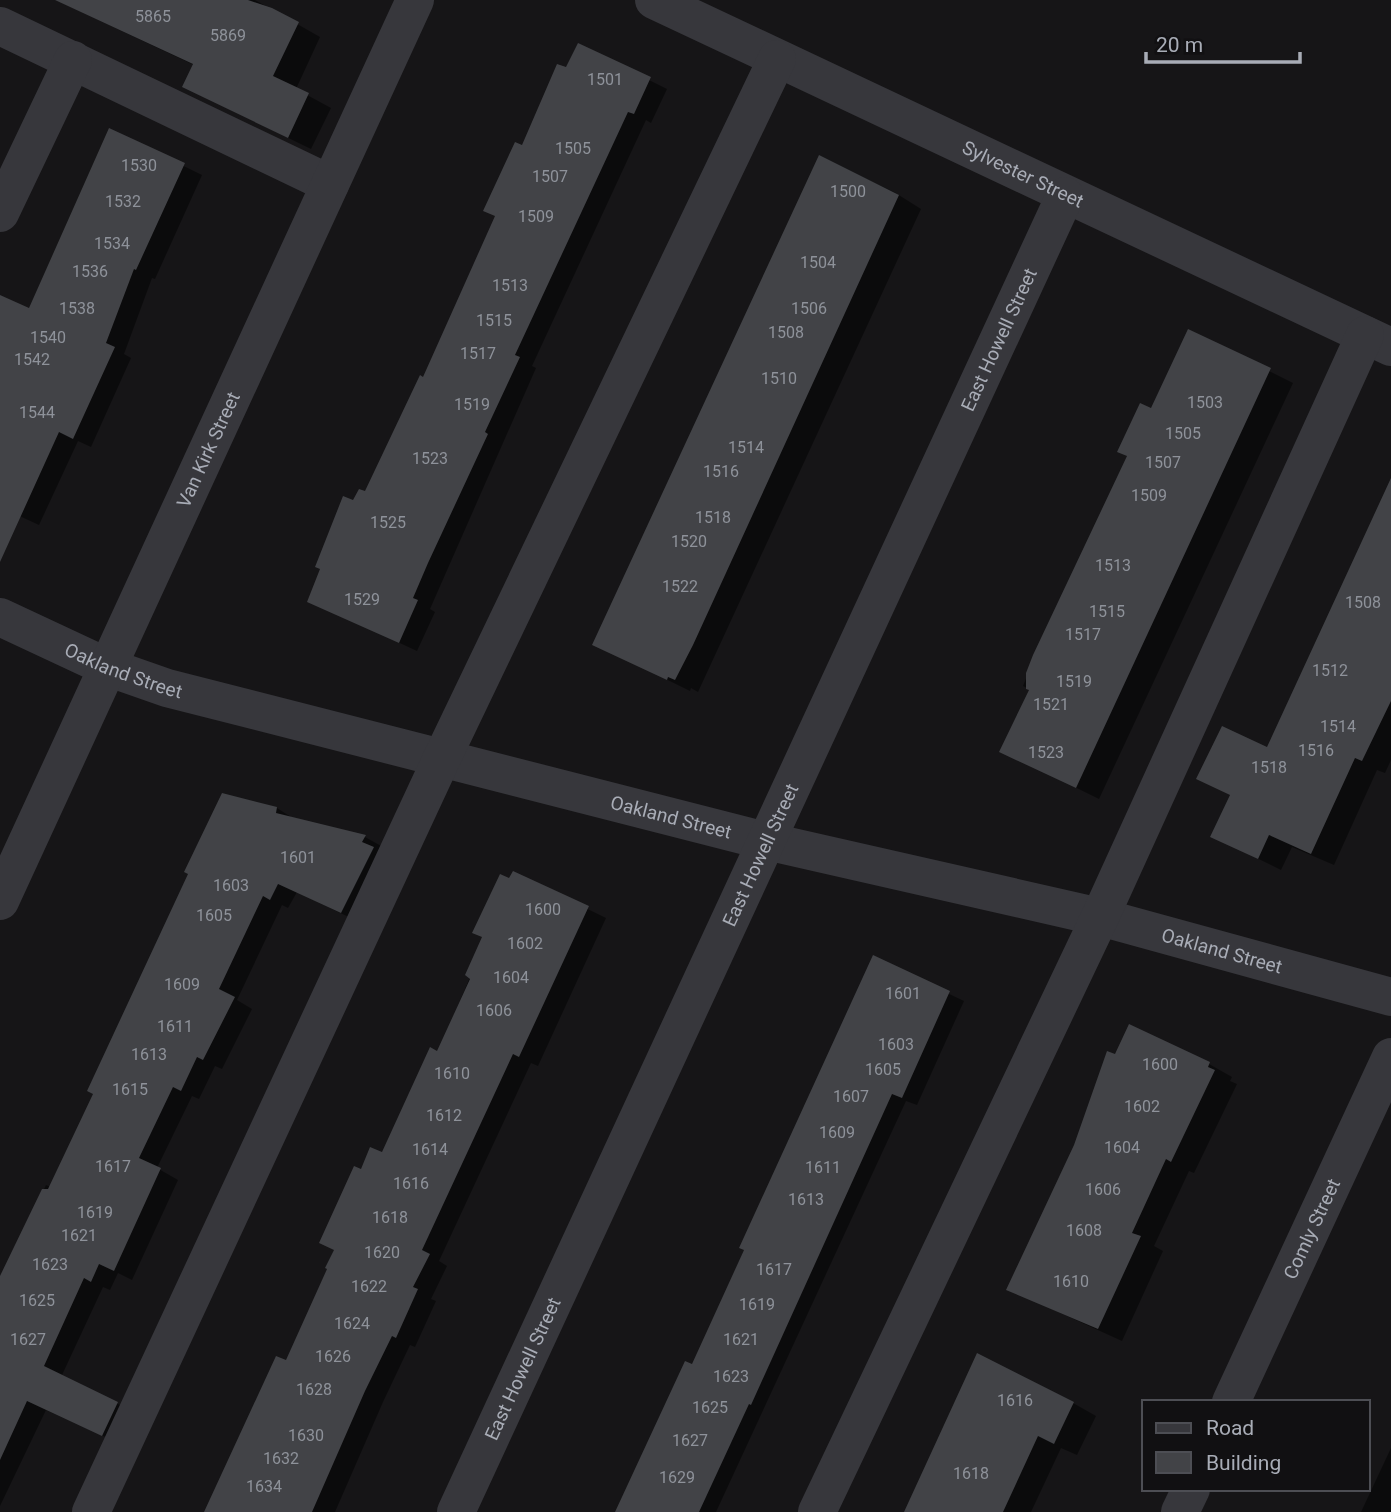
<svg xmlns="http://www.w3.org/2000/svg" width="1391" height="1512" viewBox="0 0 1391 1512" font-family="Roboto,sans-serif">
	<rect width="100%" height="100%" fill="#161517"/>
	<!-- shadow -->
	<g fill="#0007">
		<path d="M56 0H255L320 37 296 89 331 108 311 149 184 87 194 65Z"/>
		<path d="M579 45 667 89 651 123 646 120 532 366 536 368 430 609 435 612 417 651 309 601 354 503 366 493 424 379 496 217 523 148Z"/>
		<path d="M110 130 202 175 155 279 152 278 124 354 131 358 91 447 78 441 39 525 0 507V388Z"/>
		<path d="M819 157 894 192 921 209 698 692 691 688 690 691 599 646Z"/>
		<path d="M1188 331 1293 383 1099 799 1002 751 1031 690 1023 686 1035 656Z"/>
		<path d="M1391 481V760L1385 773 1377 770 1334 865 1292 847 1281 870 1212 836 1232 796 1199 778 1268 749Z"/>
		<path d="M277 808 294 819 365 837 383 847 359 922 297 892 288 908 282 905 237 1000 252 1009 222 1069 215 1066 199 1099 192 1096 157 1168 178 1180 132 1280 118 1273 110 1290 103 1287 62 1375 135 1413 121 1444 46 1410 0 1506V1280L46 1185 51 1187Z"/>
		<path d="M514 873 606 918 538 1066 531 1063 439 1261 447 1266 431 1299 436 1301 415 1347 410 1345 383 1402 335 1512H206L287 1362 335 1251 362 1171 383 1154 438 1053Z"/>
		<path d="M873 958 964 1001 917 1105 906 1101 716 1512H617L693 1366Z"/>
		<path d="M1130 1026 1209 1064 1232 1077 1230 1081 1237 1084 1194 1173 1189 1171 1154 1246 1163 1251 1122 1341 1008 1289Z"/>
		<path d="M1073 1403 1096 1416 1077 1455 1061 1448 1031 1512H906Z"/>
		<path d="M1391 1448V1512H1361Z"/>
	</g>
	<!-- building -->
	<g fill="#424347">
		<path d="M55 0H248L272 8 299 22 273 76 309 93 288 138 182 87 193 64Z"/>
		<path d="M578 43 651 77 634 114 628 112 515 355 520 357 485 432 488 434 428 563 413 598 418 600 399 643 307 602 320 569 315 567 343 496 353 500 359 489 365 491 420 375 423 377 495 216 483 211 515 142 522 145 557 64 566 67Z"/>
		<path d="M109 128 185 163 136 270 134 269 106 343 115 347 73 439 59 432 0 562V295L29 308Z"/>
		<path d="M819 155 899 195 693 645 675 680 668 677 667 680 592 645Z"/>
		<path d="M1188 329 1271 368 1076 788 999 752 1029 690 1026 689V673L1033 655 1127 456 1117 452 1140 403 1151 408Z"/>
		<path d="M1391 478V701L1362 761 1355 758 1311 854 1269 835 1258 859 1210 837 1230 795 1196 779 1222 726 1267 747Z"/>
		<path d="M222 793 277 807 276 813 366 835 362 842 374 847 341 913 278 884 270 900 263 896 219 989 235 997 203 1060 197 1057 181 1091 173 1087 139 1158 161 1168 114 1271 99 1264 91 1282 84 1278 44 1366 118 1402 102 1436 27 1401 0 1460V1276L42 1189H48L93 1094 87 1091 188 874 184 872Z"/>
		<path d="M513 871 589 906 519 1057 513 1054 422 1250 430 1254 413 1287 418 1289 396 1338 392 1336 365 1391 312 1512H204L276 1356 286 1360 327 1269 325 1268 334 1250 319 1243 354 1166 361 1169 370 1147 382 1152 430 1047 437 1051 470 979 465 975 482 937 472 933 500 874 509 878Z"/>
		<path d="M873 955 950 991 902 1098 892 1094 751 1405 749 1404 699 1512H615L685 1361 692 1364 744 1250 739 1248Z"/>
		<path d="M1129 1024 1210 1062 1208 1067 1215 1070 1171 1162 1166 1159 1132 1233 1141 1236 1098 1329 1006 1290 1074 1145 1107 1051 1115 1054Z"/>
		<path d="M977 1353 1074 1402 1054 1444 1038 1436 1003 1512H904Z"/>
	</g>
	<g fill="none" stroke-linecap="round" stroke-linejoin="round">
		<!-- minor -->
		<g stroke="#37373c" stroke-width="38">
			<path id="s1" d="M654 0 1391 347"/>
			<path d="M0 26 330 184"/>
			<path d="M0 213 73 60"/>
			<path id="s2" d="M0 617 107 667 167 688 766 841 1100 917 1391 997"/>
			<path id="s3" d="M0 901 415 0"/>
			<path id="s4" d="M1231 1402 1391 1057"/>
			<path d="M91 1512 442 758 777 59"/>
			<path id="s5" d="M456 1512 1065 196"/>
			<path d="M817 1512 1100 917 1365 335"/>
			<path d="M1180 1512 1191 1489"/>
		</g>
	</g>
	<g text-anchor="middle" stroke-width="7" stroke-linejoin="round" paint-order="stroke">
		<!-- number labels -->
		<g font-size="16" fill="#8e929a">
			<text x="153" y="22">5865</text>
			<text x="228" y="41">5869</text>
			<text x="605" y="85">1501</text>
			<text x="573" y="154">1505</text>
			<text x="139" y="171">1530</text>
			<text x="550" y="182">1507</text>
			<text x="848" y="197">1500</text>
			<text x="123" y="207">1532</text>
			<text x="536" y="222">1509</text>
			<text x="112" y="249">1534</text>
			<text x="818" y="268">1504</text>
			<text x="90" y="277">1536</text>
			<text x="510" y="291">1513</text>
			<text x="77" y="314">1538</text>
			<text x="809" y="314">1506</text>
			<text x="494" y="326">1515</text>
			<text x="786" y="338">1508</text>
			<text x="48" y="343">1540</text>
			<text x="478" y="359">1517</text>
			<text x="32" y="365">1542</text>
			<text x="779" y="384">1510</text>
			<text x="1205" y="408">1503</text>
			<text x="472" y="410">1519</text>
			<text x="37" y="418">1544</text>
			<text x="1183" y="439">1505</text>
			<text x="746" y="453">1514</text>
			<text x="430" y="464">1523</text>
			<text x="1163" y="468">1507</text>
			<text x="721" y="477">1516</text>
			<text x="1149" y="501">1509</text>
			<text x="713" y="523">1518</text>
			<text x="388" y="528">1525</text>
			<text x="689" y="547">1520</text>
			<text x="1113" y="571">1513</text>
			<text x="680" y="592">1522</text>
			<text x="362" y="605">1529</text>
			<text x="1363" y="608">1508</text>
			<text x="1107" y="617">1515</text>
			<text x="1083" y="640">1517</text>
			<text x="1330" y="676">1512</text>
			<text x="1074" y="687">1519</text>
			<text x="1051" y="710">1521</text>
			<text x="1338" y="732">1514</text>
			<text x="1316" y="756">1516</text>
			<text x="1046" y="758">1523</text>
			<text x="1269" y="773">1518</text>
			<text x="298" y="863">1601</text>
			<text x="231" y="891">1603</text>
			<text x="543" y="915">1600</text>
			<text x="214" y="921">1605</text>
			<text x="525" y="949">1602</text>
			<text x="511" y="983">1604</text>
			<text x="182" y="990">1609</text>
			<text x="903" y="999">1601</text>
			<text x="494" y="1016">1606</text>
			<text x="175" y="1032">1611</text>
			<text x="896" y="1050">1603</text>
			<text x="149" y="1060">1613</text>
			<text x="1160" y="1070">1600</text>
			<text x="883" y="1075">1605</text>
			<text x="452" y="1079">1610</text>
			<text x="130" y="1095">1615</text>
			<text x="851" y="1102">1607</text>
			<text x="1142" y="1112">1602</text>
			<text x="444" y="1121">1612</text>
			<text x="837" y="1138">1609</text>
			<text x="1122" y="1153">1604</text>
			<text x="430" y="1155">1614</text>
			<text x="113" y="1172">1617</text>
			<text x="823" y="1173">1611</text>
			<text x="411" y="1189">1616</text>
			<text x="1103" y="1195">1606</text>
			<text x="806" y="1205">1613</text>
			<text x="95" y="1218">1619</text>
			<text x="390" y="1223">1618</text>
			<text x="1084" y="1236">1608</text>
			<text x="79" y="1241">1621</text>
			<text x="382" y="1258">1620</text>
			<text x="50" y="1270">1623</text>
			<text x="774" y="1275">1617</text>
			<text x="1071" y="1287">1610</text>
			<text x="369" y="1292">1622</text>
			<text x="37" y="1306">1625</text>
			<text x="757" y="1310">1619</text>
			<text x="352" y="1329">1624</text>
			<text x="28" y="1345">1627</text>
			<text x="741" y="1345">1621</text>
			<text x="333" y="1362">1626</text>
			<text x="731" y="1382">1623</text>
			<text x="314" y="1395">1628</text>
			<text x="1015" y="1406">1616</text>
			<text x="710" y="1413">1625</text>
			<text x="306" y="1441">1630</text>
			<text x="690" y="1446">1627</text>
			<text x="281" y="1464">1632</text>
			<text x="971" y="1479">1618</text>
			<text x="677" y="1483">1629</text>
			<text x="264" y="1492">1634</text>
		</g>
		<!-- street labels -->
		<g font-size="19" fill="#a8acb6" stroke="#111012">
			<text dy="7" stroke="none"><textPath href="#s1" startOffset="408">Sylvester Street</textPath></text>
			<text dy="7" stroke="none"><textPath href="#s5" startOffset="1292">East Howell Street</textPath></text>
			<text dy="7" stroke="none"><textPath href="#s3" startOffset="497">Van Kirk Street</textPath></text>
			<text dy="7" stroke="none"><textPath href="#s2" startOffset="135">Oakland Street</textPath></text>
			<text dy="7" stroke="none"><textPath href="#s2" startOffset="702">Oakland Street</textPath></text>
			<text dy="7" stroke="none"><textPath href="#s5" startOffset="724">East Howell Street</textPath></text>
			<text dy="7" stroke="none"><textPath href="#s2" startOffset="1269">Oakland Street</textPath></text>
			<text dy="7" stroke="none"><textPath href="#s4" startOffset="191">Comly Street</textPath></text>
			<text dy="7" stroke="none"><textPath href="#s5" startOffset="158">East Howell Street</textPath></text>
		</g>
	</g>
	<!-- legend -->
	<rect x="1142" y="1400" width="228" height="91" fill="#111012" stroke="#4d4e54" stroke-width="2"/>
	<rect x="1156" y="1423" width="35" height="10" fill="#37373c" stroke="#4d4e54" stroke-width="2"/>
	<text x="1206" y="1435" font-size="21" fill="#a8acb6">Road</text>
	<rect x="1156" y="1452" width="35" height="21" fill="#424347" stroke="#4d4e54" stroke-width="2"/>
	<text x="1206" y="1470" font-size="21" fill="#a8acb6">Building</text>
	<!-- scale -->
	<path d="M1146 52v10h154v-10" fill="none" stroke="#a8acb6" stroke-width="3.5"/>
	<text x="1156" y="52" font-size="21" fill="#a8acb6" stroke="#111012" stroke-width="5" paint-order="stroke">20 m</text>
</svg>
